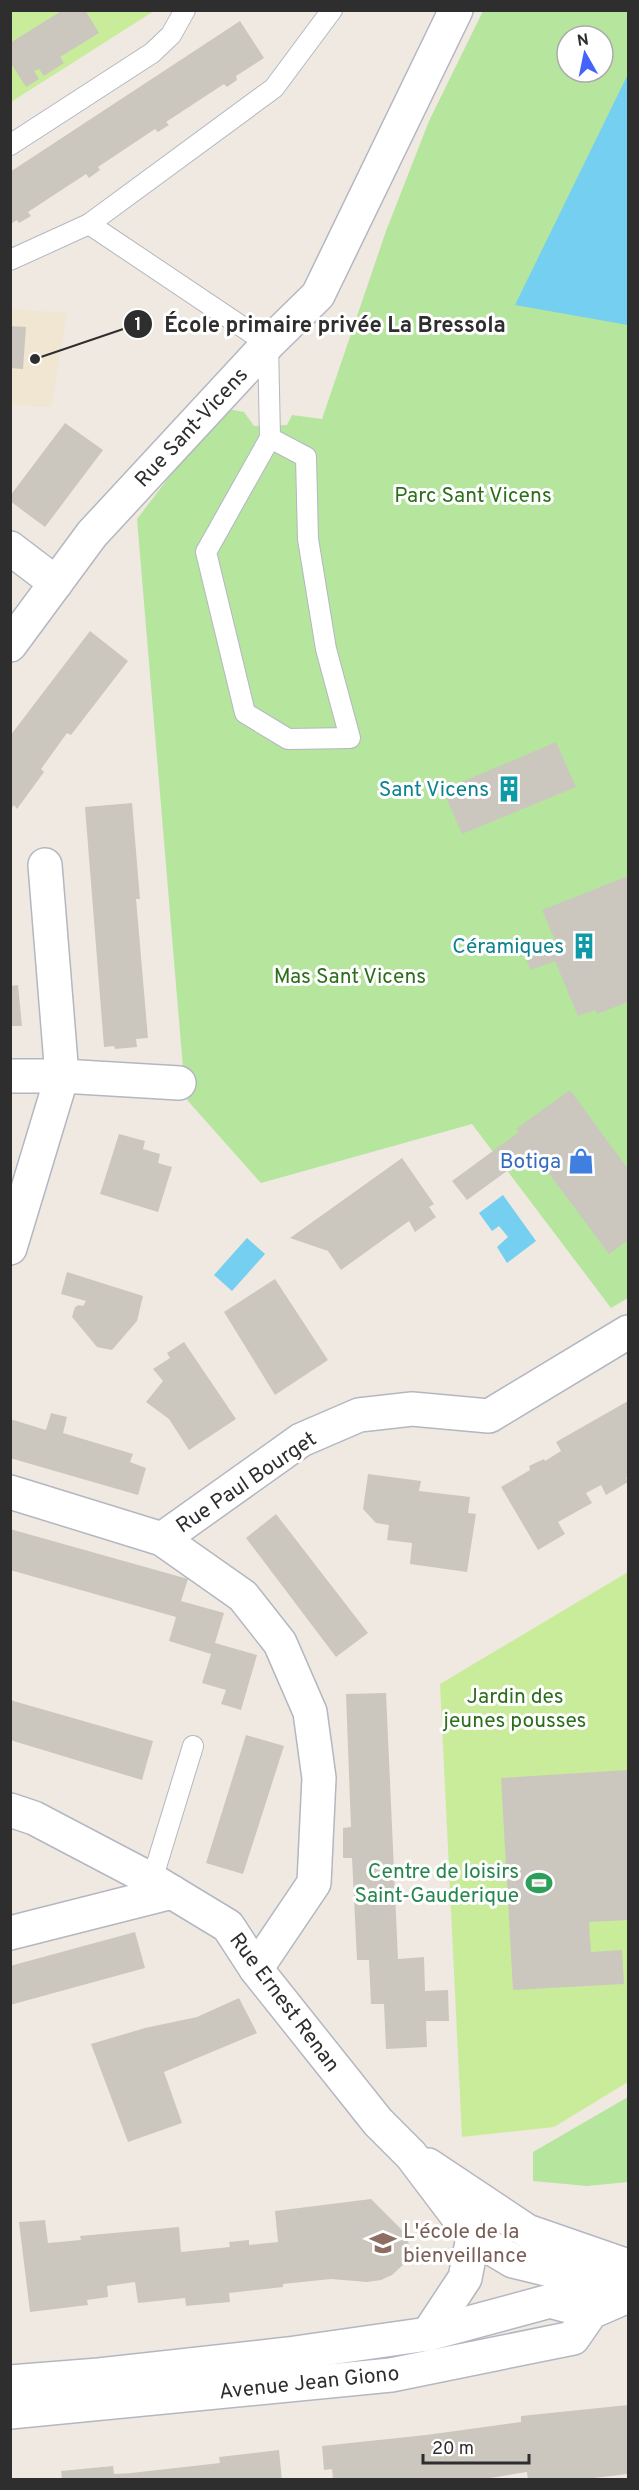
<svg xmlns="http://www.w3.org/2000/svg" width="639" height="2490" viewBox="0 0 639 2490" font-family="Overpass,sans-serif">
	<rect width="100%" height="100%" fill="#efe9e1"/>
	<!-- education -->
	<path fill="#f0e6d1" d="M10 309 67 313 51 407 11 405Z"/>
	<!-- green -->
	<g fill="#b6e59e" fill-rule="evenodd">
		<path d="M483 11H628V1298L611 1308 472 1124 261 1183 188 1101 183 1068 137 519 222 408 244 412 254 426 287 425 292 415 322 419 386 231 429 121ZM567 36H603V72H567Z"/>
		<path d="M628 2097V2182L587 2186 533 2181V2152Z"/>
	</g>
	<!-- pitch -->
	<g fill="#c9ec9a">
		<path d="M11 11H154L11 102Z"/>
		<path d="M628 1572V2082L554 2127 462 2137 440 1684Z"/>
	</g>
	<!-- water -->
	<g fill="#75cff0">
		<path d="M628 74V325L515 305Z"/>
		<path d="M503 1195 536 1241 507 1263 497 1247 508 1237 499 1226 492 1231 479 1213Z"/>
		<path d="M247 1238 265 1254 232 1291 214 1275Z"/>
	</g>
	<!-- building -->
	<g fill="#cbc7bf">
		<path d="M63 10H85L99 33 60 57 64 63 44 76 39 69 34 71 39 79 26 87 10 62V43Z"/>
		<path d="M240 21 264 58 236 76 237 80 227 87 224 84 166 122 169 125 158 132 155 129 98 167 100 170 89 178 86 174 28 212 31 216 19 223 17 220 10 224V172Z"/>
		<path d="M10 326 26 327 23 369 10 368Z"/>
		<path d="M65 423 103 450 45 527 10 501V496Z"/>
		<path d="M90 631 128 661 71 735 67 733 41 769 44 772 17 809 14 805 10 810V736Z"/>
		<path d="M556 742 576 787 462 834 443 790Z"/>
		<path d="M132 803 140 899H136L148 1038 136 1039 137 1047 115 1049 114 1046 104 1047 85 807Z"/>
		<path d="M628 876V1002L597 1014 595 1010 578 1016 555 961 531 970 523 952 555 940 542 910Z"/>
		<path d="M18 985 22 1026H10V986Z"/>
		<path d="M570 1090 628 1169V1240L609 1254 533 1152 467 1200 452 1181 519 1132 516 1129Z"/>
		<path d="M119 1134 145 1141 143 1149 160 1154 158 1163 172 1167 158 1212 100 1194Z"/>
		<path d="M402 1158 434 1204 429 1207 436 1217 415 1232 409 1221 341 1270 328 1251 290 1238Z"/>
		<path d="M67 1272 143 1296 137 1321 112 1350 97 1347 72 1317 75 1307 79 1305 83 1306 86 1301 61 1294Z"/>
		<path d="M275 1279 328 1360 275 1395 224 1312Z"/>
		<path d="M184 1342 236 1419 189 1450 169 1419 146 1402 163 1381 153 1369 170 1358 167 1353Z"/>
		<path d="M628 1401V1476L626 1478 628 1482 606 1495 601 1485 586 1493 592 1503 558 1522 565 1534 538 1550 501 1487 530 1470 529 1466 544 1459 545 1461 561 1451 556 1442Z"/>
		<path d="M51 1413 67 1417 63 1433 133 1454 130 1462 146 1468 138 1495 10 1458V1419L46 1430Z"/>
		<path d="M368 1474 421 1481 419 1491 470 1497 468 1513 476 1514 467 1572 410 1564 412 1543 387 1540 389 1525 376 1523 363 1509Z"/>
		<path d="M276 1514 368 1633 336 1657 246 1538Z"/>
		<path d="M10 1529 188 1579 181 1601 224 1613 215 1643 257 1655 241 1710 221 1704 226 1690 202 1683 211 1654 169 1641 176 1617 10 1570Z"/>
		<path d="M386 1693 398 1959 424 1957 425 1991 448 1990 449 2021H426L427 2047 386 2049 384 2004H371L369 1960H357L352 1858H343V1828L351 1827 346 1694Z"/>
		<path d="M10 1700 153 1741 142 1780 10 1740Z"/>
		<path d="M246 1735 284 1746 243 1874 206 1863Z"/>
		<path d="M628 1770V1920L589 1922 591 1952 622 1950 624 1984 513 1990 501 1778Z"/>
		<path d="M135 1932 145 1968 10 2005V1966Z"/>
		<path d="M239 1998 257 2033 164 2072 182 2123 128 2142 91 2044 145 2028 197 2017Z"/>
		<path d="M371 2199 401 2229 407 2237 410 2249 404 2264 392 2275 381 2280 367 2282 331 2279 283 2284V2287L229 2293 230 2302 186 2306 185 2298 138 2303 135 2282 107 2286 108 2297 87 2300 88 2305 30 2312 19 2222 45 2220 48 2243 81 2240 80 2236 179 2227 181 2252 230 2247 229 2242 249 2240V2245L278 2242 275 2211Z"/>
		<path d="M628 2405V2474L577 2480H528L527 2472 478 2480H333L332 2469 324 2470 322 2446 426 2435 521 2422V2416Z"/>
		<path d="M279 2450 282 2480H62L61 2471 113 2466 114 2474 131 2473 220 2463 219 2457Z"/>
	</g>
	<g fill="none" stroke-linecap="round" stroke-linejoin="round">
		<!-- service casing -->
		<g stroke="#b4b7c1" stroke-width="22">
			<g id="service">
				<path d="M10 145 152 53 171 35 185 10"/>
				<path d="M89 224 268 344 270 438 206 552 245 713 288 739 350 738 326 649 308 539 306 457 270 438"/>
				<path d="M10 260 89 224 274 88 332 10"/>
				<path d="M152 1880 193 1746"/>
			</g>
		</g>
		<!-- minor casing -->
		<g stroke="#b4b7c1" stroke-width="36">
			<g id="minor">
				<path d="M10 548 56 583"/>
				<path d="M10 1076H62L179 1083"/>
				<path d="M10 1248 62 1076 45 865"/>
				<path d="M10 1492 162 1539 243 1596 280 1643 310 1712 319 1778 314 1883 256 1969"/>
				<path d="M162 1539 301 1440 359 1415 412 1409 489 1416 628 1332"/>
				<path d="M10 1810 34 1818 152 1880 228 1926 256 1969 378 2122 411 2155 473 2237 513 2261 628 2289"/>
				<path d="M10 1933 172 1892"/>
				<path d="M428 2165 527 2231 628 2266"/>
				<path d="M428 2334 465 2278 473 2237"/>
				<path d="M10 2382 99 2375 288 2354 428 2334 550 2301 591 2312"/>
				<path d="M10 2412 391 2375 573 2338 591 2312 628 2296"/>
			</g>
		</g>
		<!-- secondary casing -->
		<g stroke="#b4b7c1" stroke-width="36">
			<path id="secondary" d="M10 645 92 534 268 344 318 295 456 10"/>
		</g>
		<!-- service -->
		<use href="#service" stroke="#fff" stroke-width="20"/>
		<!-- minor -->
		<use href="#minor" stroke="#fff" stroke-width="33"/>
		<!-- secondary -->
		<use href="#secondary" stroke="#fff" stroke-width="33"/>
	</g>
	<!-- icons -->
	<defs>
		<g id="building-bare" transform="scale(2.07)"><path d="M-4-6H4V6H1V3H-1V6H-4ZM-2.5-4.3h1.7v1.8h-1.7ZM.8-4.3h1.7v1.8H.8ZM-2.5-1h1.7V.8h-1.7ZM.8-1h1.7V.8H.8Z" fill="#0f9aa8" stroke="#fff" stroke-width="2.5" paint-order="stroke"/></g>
		<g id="shop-bare" transform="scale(2.07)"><path d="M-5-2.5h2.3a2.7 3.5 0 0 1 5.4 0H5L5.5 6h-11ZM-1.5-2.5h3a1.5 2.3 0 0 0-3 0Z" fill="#3f7fe0" stroke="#fff" stroke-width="2.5" paint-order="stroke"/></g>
		<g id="stadium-bare" transform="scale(2.07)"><path d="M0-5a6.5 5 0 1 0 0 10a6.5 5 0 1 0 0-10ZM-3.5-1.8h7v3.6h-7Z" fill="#2e9e5b" stroke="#fff" stroke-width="2.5" paint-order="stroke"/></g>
		<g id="school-bare" transform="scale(2.07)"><path d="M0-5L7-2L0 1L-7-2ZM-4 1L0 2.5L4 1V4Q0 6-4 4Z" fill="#8d6e63" stroke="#fff" stroke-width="2.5" paint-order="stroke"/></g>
	</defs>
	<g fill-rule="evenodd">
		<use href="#building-bare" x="509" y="789"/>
		<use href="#building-bare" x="584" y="946"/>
		<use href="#shop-bare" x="581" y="1161"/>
		<use href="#stadium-bare" x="539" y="1883"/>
		<use href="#school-bare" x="383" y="2243"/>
	</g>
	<g text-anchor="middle" stroke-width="6" stroke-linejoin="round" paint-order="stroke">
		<!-- street labels -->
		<g font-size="21" fill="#2e2e2e" stroke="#fff">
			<text transform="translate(191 427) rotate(-47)" y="7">Rue Sant-Vicens</text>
			<text transform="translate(246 1482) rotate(-34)" y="7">Rue Paul Bourget</text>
			<text transform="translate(285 2002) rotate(53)" y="7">Rue Ernest Renan</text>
			<text transform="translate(309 2382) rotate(-6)" y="7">Avenue Jean Giono</text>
		</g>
		<!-- park labels -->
		<g font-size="21" fill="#2c6e1b" stroke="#fff">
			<text x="473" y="502">Parc Sant Vicens</text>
			<text x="350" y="983">Mas Sant Vicens</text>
			<text x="515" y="1703">Jardin des<tspan x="515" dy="24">jeunes pousses</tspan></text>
		</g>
		<!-- culture labels -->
		<g font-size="21" fill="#0d838f" stroke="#fff" text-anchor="end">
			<text x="489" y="796">Sant Vicens</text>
			<text x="564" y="953">Céramiques</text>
		</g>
		<!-- shop labels -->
		<g font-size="21" fill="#366cbe" stroke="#fff" text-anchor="end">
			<text x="561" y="1168">Botiga</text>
		</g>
		<!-- leisure labels -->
		<g font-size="21" fill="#27864d" stroke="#fff" text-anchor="end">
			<text x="519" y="1878">Centre de loisirs<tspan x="519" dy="24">Saint-Gauderique</tspan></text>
		</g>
		<!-- education labels -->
		<g font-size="21" fill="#785e54" stroke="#fff" text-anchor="start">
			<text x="403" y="2238">L'école de la<tspan x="403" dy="24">bienveillance</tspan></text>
		</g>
	</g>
	<!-- callouts -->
	<path fill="none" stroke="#2e2e2e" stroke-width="2" d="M35 359L138 324"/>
	<g fill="#2e2e2e" stroke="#fff" stroke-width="2">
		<circle cx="35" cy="359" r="6"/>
		<circle cx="138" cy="324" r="15"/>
	</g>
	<g font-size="18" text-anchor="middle" font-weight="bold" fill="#fff">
		<text x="138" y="330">1</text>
	</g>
	<g font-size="22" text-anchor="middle" font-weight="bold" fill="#2e2e2e" stroke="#fff" stroke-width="6" stroke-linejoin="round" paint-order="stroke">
		<text x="335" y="332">École primaire privée La Bressola</text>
	</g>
	<!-- border -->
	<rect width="639" height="2490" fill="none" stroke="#2e2e2e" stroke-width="24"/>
	<!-- north arrow -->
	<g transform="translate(585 54) rotate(351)"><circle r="28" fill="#ffffff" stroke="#ababab" stroke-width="1.5"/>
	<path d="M0-4.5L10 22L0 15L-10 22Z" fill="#4264fb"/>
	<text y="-9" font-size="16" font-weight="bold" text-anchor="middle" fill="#2e2e2e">N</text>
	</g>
	<!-- scale -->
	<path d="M423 2454v9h106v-9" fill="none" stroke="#2e2e2e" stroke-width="3"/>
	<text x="432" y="2454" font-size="18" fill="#2e2e2e" stroke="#ffffff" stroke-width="4.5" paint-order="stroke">20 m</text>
</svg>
